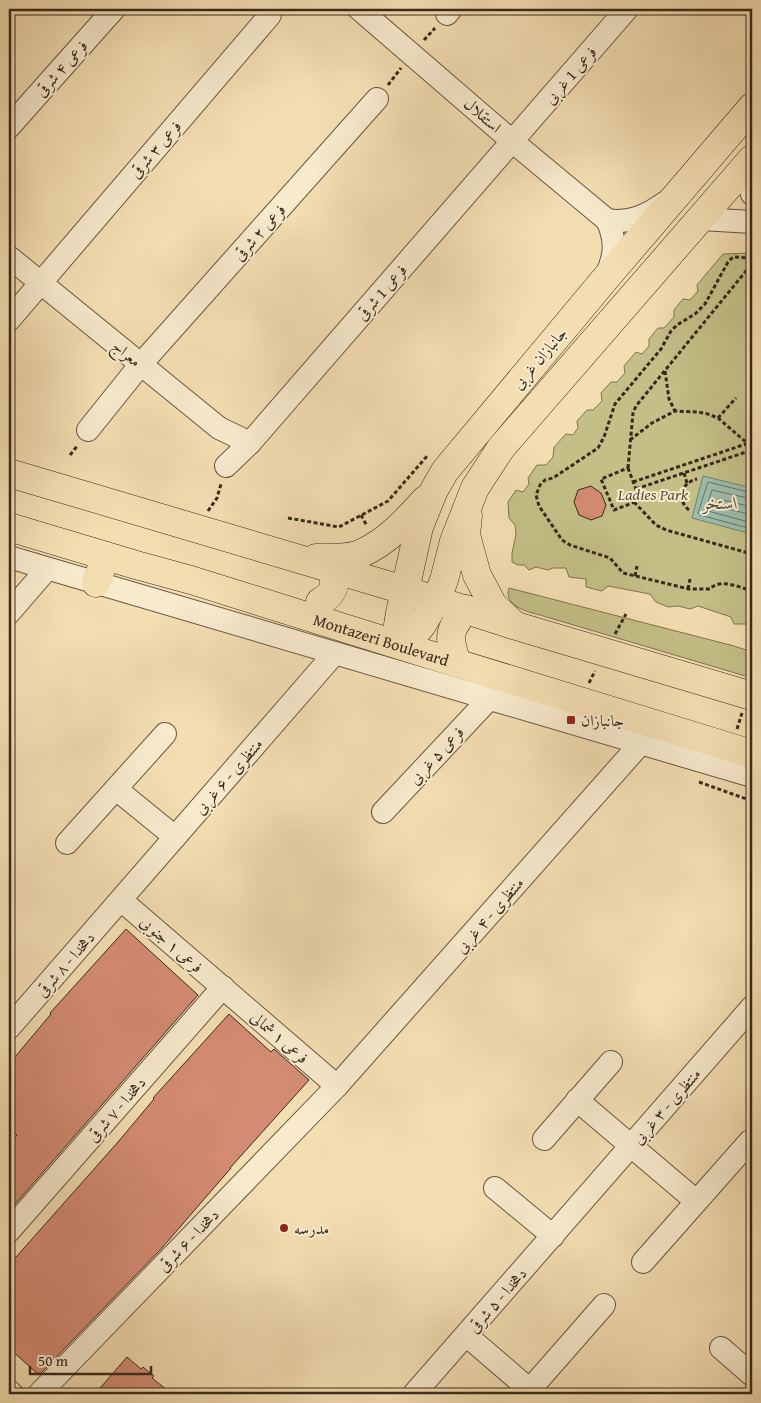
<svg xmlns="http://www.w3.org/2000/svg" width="761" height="1403" viewBox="0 0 761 1403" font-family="'Gentium Book Plus',Amiri,serif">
	<rect width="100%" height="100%" fill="#f3deb2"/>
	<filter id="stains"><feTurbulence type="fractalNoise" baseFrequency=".004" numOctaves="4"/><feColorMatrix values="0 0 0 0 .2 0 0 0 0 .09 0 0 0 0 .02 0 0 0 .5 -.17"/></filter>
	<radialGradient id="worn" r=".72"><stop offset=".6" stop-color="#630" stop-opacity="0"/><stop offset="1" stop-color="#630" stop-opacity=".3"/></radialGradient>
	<!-- green -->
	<g fill="#c3bf87" stroke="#7e7451">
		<path d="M752 247V624H734L731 617 698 606 690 609 678 606 668 607 656 602 650 594 608 586 602 591 586 587V579L569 577 566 568H553L548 570 536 567 529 570 524 565H518L512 562V553L516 534 515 525 509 518 508 502 516 490 523 492 529 484 528 478 537 465H546L553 457 554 447 566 434 573 435 578 428 577 421 587 410H593L602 401 601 393 611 382H617L625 373 624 366 636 352 642 354 649 346V339L658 328H664L674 317V310L683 299 690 300 698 291 697 285 723 254 749 253Z"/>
		<path d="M509 588 734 646 752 652V678L540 615C528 612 503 606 509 588Z"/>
	</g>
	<!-- water -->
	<path fill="#9bbcab" stroke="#748171" d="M703 476 752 488V534L692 518Z"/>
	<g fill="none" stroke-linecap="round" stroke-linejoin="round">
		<!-- shore -->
		<g stroke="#6a7263" stroke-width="1">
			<path d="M752 493 708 482 698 513 700 515 752 529"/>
			<path d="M752 499 712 490 706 509 708 511 752 523"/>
			<path d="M752 507 718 499 715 503 717 506 752 515"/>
		</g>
	</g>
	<!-- building -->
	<g fill="#d48b73" stroke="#39291b">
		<path d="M591 486 601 493 606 505 602 516 591 520 579 515 574 502 578 490Z"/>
		<path d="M126 929 198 995 9 1211V1145L17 1135 9 1128V1064L51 1014 50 1013Z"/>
		<path d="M229 1014 271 1052 274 1049 309 1080 230 1168H231L161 1249 39 1375 9 1348V1265L118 1142 154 1099 153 1098Z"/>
		<path d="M127 1357 141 1369 143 1367 154 1376 152 1378 172 1394H95Z"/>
	</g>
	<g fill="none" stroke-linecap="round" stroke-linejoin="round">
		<!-- minor casing -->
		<g stroke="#685641" stroke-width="24">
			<g id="minor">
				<path d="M359 9 512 141 607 220C617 241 615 256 606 276"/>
				<path d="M447 14 451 9"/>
				<path d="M9 127 114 9"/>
				<path d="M744 169 752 194"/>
				<path d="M701 219 752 222"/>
				<path d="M607 220C630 224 648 215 666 202"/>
				<path d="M9 257 219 428 250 443"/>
				<path d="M9 320 270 15"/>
				<path d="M88 430 141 364 377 99"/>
				<path d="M226 466 250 443 627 9"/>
				<path d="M9 557 752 776"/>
				<path d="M9 613 47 569"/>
				<path d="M116 789 175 837"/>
				<path d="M383 812 489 699"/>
				<path d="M67 843 165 734"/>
				<path d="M121 900 337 1086"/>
				<path d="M9 1028 335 653"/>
				<path d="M577 1100 696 1201"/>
				<path d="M544 1139 611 1062"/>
				<path d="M495 1188 553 1236"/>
				<path d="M9 1231 223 987"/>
				<path d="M643 1262 750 1141"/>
				<path d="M466 1335 530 1390"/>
				<path d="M721 1348 752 1375"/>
				<path d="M9 1391 12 1394"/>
				<path d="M39 1394 337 1086 641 743"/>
				<path d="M414 1394 752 1007"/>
				<path d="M526 1394 604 1305"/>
			</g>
		</g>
		<!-- major casing -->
		<g stroke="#39291b" stroke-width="29">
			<g id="major">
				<path d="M9 473 404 590 513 625 752 696"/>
				<path d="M468 515 466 535 477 575 493 605 512 623"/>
				<path id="s1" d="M9 527 136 565 191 580 440 658 752 754"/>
				<path d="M316 558C331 558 348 559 362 553 387 542 407 520 425 500"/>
				<path d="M96 583 106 556"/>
				<path d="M320 602C335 593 337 584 331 569"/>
				<path d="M401 645 398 625 400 613 419 527 434 490 445 471 605 279 752 107"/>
				<path d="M404 646 422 625 436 601 444 580 454 541 475 488 501 448 752 159"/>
				<path d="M457 663C448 637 448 631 466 609"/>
			</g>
		</g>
		<!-- path -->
		<g stroke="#39291b" stroke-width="3" stroke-dasharray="4 2.5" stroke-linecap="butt">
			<path d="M424 40 435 28"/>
			<path d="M388 85 401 68"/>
			<path d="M752 258 733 257 728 262 705 304 695 314 677 325 671 331 661 349 615 404 604 437 598 448 553 478 545 480 540 485 536 495 539 506 562 540 570 545 610 558 623 573 689 589H710C720 578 739 587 752 591"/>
			<path d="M665 371 669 399 675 411"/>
			<path d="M718 418 736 398"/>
			<path d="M630 440 652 423 675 411 698 412 708 414 718 418 747 443 752 452"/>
			<path d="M70 455 78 445"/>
			<path d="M628 468 633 413 636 406 746 271 752 270"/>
			<path d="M628 468 640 500 614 510 601 479Z"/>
			<path d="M684 473 687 483"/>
			<path d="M633 482 752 442"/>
			<path d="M636 489 752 450"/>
			<path d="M634 502 656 525 666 530 752 554"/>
			<path d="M689 510C676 499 681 483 697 479"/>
			<path d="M208 511 217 498 221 484"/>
			<path d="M361 515 367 526"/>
			<path d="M288 518 339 527 388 501 428 455"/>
			<path d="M635 576 637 566"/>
			<path d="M688 589 690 579"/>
			<path d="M615 634 626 614"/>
			<path d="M589 683 595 671"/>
			<path d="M737 729 742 713"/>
			<path d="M699 782 752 801"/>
		</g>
		<!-- minor -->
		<use href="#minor" stroke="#f7eacd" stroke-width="22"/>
		<!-- major -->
		<use href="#major" stroke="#f3deb2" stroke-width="28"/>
	</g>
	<!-- markers -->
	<g fill="#8f2418" stroke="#f7eacd" stroke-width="2">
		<rect x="566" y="715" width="10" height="10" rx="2.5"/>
		<circle cx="284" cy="1228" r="5"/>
	</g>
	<g text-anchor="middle" stroke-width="4" stroke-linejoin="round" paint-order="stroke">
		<!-- street labels -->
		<g font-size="16" fill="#39291b" stroke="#f7eacd">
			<text transform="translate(61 68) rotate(-48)" y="6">فرعی ۴ شرقی</text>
			<text transform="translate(570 75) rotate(-49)" y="6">فرعی 1 غربی</text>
			<text transform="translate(483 115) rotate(41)" y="6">استقلال</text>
			<text transform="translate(155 149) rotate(-49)" y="6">فرعی ۳ شرقی</text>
			<text transform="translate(259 232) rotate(-48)" y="6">فرعی ۲ شرقی</text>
			<text transform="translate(381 292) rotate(-49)" y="6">فرعی 1 شرقی</text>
			<text transform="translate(127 353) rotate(39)" y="6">معراج</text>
			<text transform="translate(539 358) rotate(-50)" y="6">جانبازان غربی</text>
			<text dy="6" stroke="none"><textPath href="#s1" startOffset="389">Montazeri Boulevard</textPath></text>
			<text transform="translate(436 755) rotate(-47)" y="6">فرعی ۵ غربی</text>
			<text transform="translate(228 776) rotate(-49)" y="6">منتظری - ۶ غربی</text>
			<text transform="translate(489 915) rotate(-49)" y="6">منتظری - ۴ غربی</text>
			<text transform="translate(172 944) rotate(41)" y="6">فرعی ۱ جنوبی</text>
			<text transform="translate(65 964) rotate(-49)" y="6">دهخدا - ۸ شرقی</text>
			<text transform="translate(280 1037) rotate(41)" y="6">فرعی ۱ شمالی</text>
			<text transform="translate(666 1106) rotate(-49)" y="6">منتظری - ۳ غربی</text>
			<text transform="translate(116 1109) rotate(-49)" y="6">دهخدا - ۷ شرقی</text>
			<text transform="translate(188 1240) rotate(-46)" y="6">دهخدا - ۶ شرقی</text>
			<text transform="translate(497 1300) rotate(-49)" y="6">دهخدا - ۵ شرقی</text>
		</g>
		<!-- park labels -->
		<g font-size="16" font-style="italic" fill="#5c4e36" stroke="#f7eacd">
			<text x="653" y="500">Ladies Park</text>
		</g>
		<!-- poi labels -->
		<g font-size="16" fill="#39291b" stroke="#f7eacd" text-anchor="start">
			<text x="581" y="726">جانبازان</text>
			<text x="294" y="1234">مدرسه</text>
		</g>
		<!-- water labels -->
		<g font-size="18" font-style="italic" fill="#524e3f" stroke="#f7eacd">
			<text x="720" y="509">استخر</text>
		</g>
	</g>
	<!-- margin -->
	<rect width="761" height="1403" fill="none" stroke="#f3deb2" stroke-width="30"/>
	<rect x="10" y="10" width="741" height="1383" fill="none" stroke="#39291b" stroke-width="2.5"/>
	<rect x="15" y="15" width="731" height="1373" fill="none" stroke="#39291b"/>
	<!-- scale -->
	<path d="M30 1366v8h121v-8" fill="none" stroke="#39291b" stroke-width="2.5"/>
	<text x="38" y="1366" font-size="15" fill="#39291b" stroke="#f7eacd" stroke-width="4" paint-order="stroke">50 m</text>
	<rect width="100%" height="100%" filter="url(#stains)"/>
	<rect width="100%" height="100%" fill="url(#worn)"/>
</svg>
